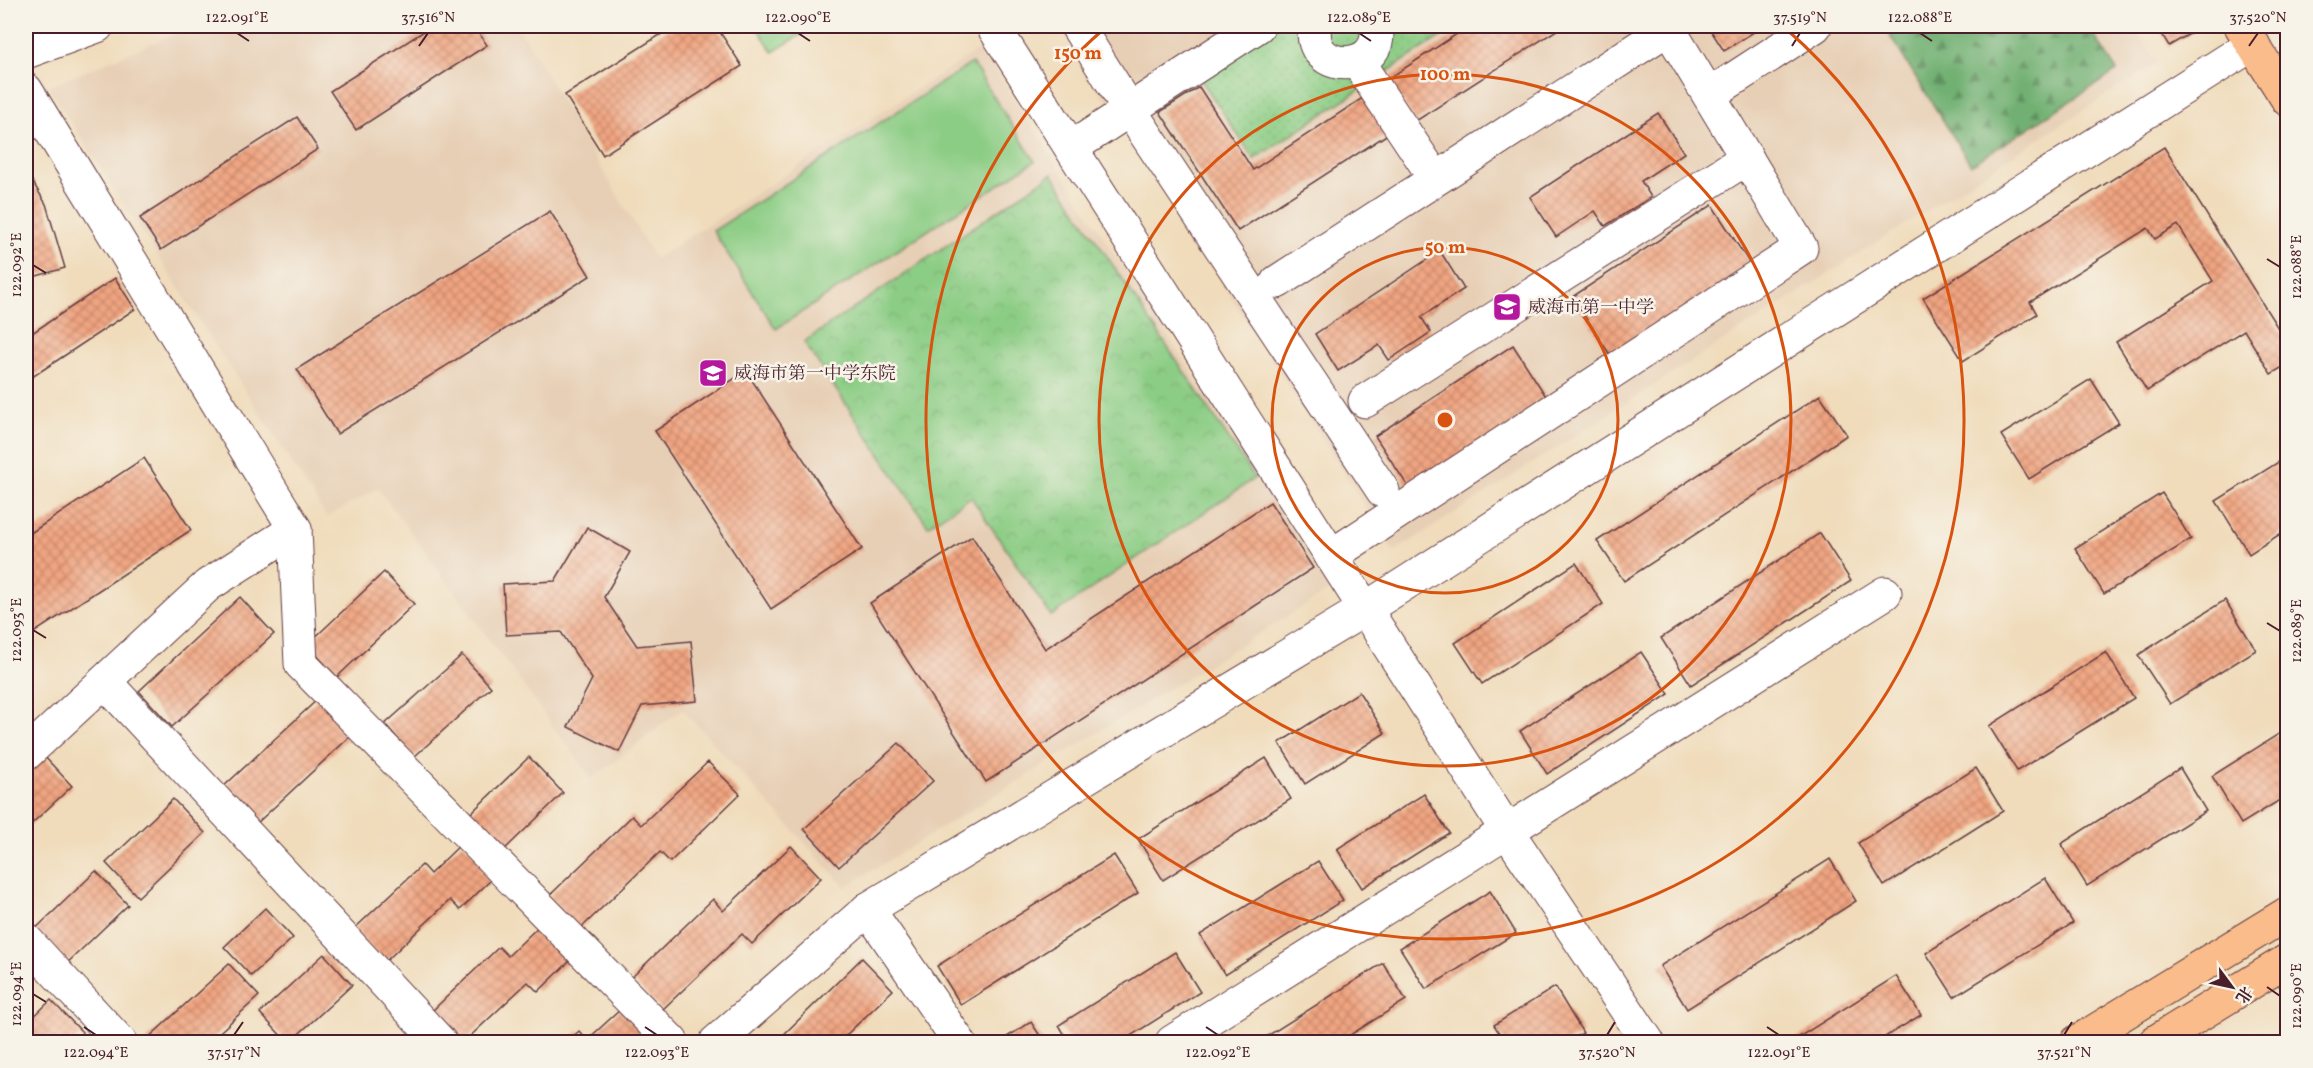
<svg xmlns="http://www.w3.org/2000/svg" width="2313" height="1068" viewBox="0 0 2313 1068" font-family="Vollkorn,'Noto Serif SC',serif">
	<defs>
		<pattern id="grass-dots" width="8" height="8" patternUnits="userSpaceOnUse" patternTransform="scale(1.5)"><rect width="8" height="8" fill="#8ccd85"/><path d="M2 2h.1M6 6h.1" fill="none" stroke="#7ab073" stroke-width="1.8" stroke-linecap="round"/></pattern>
		<pattern id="forest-firs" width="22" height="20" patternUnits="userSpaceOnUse" patternTransform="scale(1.5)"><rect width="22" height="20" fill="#71b072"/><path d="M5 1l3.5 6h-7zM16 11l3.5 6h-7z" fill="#5f8f5e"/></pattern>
		<pattern id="park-crowns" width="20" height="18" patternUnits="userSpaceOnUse" patternTransform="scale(1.5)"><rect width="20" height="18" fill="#8ccd85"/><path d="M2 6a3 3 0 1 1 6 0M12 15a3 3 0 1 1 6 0" fill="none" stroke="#7ab073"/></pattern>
		<pattern id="building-cross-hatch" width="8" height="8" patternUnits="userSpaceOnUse" patternTransform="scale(1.5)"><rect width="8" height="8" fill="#f1a581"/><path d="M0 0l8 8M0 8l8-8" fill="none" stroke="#c5866a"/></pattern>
	</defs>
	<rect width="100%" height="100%" fill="#f7f3e8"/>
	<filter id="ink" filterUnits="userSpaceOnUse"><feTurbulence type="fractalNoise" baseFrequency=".0167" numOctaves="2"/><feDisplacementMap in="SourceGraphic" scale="12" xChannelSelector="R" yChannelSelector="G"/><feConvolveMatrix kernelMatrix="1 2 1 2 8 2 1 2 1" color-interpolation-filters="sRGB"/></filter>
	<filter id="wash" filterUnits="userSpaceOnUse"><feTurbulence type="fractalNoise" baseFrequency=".008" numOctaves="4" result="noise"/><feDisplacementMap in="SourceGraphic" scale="24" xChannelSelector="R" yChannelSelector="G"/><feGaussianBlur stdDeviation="1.35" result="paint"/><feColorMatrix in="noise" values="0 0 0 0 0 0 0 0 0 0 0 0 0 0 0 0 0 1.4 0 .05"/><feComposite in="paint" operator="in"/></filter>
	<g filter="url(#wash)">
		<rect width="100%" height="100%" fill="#f0dcbb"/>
		<!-- built -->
		<g fill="#e7cfb5">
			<path d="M192 26H518L655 259 981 48 1332 589 845 887 682 709 592 779 378 488 327 517 48 87Z"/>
			<path d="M1059 26H2133L2157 63 1394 552Z"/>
		</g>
		<!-- grass -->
		<path fill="url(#grass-dots)" stroke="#6b7658" stroke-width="1.5" d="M1272 26H1457L1254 159 1197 74Z"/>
		<!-- forest -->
		<path fill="url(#forest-firs)" stroke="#5e684e" stroke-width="1.5" d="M1906 26H2103L2104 27 2093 34 2117 71 1971 165 1890 36Z"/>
		<!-- park -->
		<path fill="url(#park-crowns)" stroke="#6b7658" stroke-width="1.5" d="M1052 174 1255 478 1051 616 971 497 928 526 804 342Z"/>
		<!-- pitch -->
		<g fill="#8ccd85" stroke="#6b7658" stroke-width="1.5">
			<path d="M756 26H815L773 52Z"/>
			<path d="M972 63 1035 161 776 329 713 231Z"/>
		</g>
		<g id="blocks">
			<!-- building -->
			<g fill="url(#building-cross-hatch)">
				<path d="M432 26H474L487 45 356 130 330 91Z"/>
				<path d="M674 26H716L742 66 603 155 565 95Z"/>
				<path d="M1469 26H1563L1416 121 1388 79Z"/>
				<path d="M1708 26H1763L1724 51Z"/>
				<path d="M2157 26H2203L2169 46Z"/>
				<path d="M1199 87 1253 170 1367 95 1391 132 1238 231 1160 112Z"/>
				<path d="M1658 113 1684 153 1641 181 1651 197 1605 226 1595 211 1556 237 1530 197Z"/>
				<path d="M297 117 318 149 161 250 140 218Z"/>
				<path d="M2164 147 2288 344V364L2271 374 2244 330 2147 391 2116 342 2213 281 2178 225 2155 239 2148 228 2030 302 2037 314 1963 361 1923 298Z"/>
				<path d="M26 171 46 204 65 268 26 279Z"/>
				<path d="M1712 205 1754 270 1614 361 1572 297Z"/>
				<path d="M550 211 590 276 337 434 297 369Z"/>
				<path d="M1440 251 1464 289 1421 317 1431 332 1389 360 1379 345 1338 371 1315 334Z"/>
				<path d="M115 278 135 309 26 381V337Z"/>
				<path d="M1513 345 1549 401 1411 491 1375 436Z"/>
				<path d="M746 371 862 549 771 609 655 431Z"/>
				<path d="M2091 379 2119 423 2029 479 2001 435Z"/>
				<path d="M1820 395 1847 435 1624 581 1597 541Z"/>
				<path d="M2288 456V529L2249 554 2216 501Z"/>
				<path d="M144 458 191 530 32 634 26 625V536Z"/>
				<path d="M2162 493 2191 539 2104 594 2075 548Z"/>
				<path d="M1270 502 1313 568 986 782 870 603 972 536 1045 649Z"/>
				<path d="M587 527 630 552 604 597 637 646 691 641 697 701 642 706 619 752 568 727 592 679 561 632 506 635 503 584 555 581Z"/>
				<path d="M1820 533 1851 581 1691 685 1661 638Z"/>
				<path d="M1576 563 1603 604 1482 684 1455 643Z"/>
				<path d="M384 572 414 604 337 677 307 645Z"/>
				<path d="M240 597 274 634 172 727 139 691Z"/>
				<path d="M2225 600 2256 650 2170 704 2138 655Z"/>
				<path d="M1641 652 1669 694 1547 774 1520 731Z"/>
				<path d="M2106 652 2134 698 2017 771 1989 726Z"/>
				<path d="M462 655 491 687 414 757 385 724Z"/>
				<path d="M1359 692 1385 733 1305 784 1279 743Z"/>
				<path d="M319 698 353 734 256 824 222 788Z"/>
				<path d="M2288 728V795L2241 824 2212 776Z"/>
				<path d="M899 743 933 781 839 867 804 829Z"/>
				<path d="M42 754 72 786 26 829V769Z"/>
				<path d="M529 757 563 793 504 850 470 814Z"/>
				<path d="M1266 758 1291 799 1163 880 1138 839Z"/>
				<path d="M708 762 740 794 670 862 660 852 580 929 549 896 632 816 641 825Z"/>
				<path d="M1976 768 2003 811 1884 886 1858 843Z"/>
				<path d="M2180 768 2206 811 2087 886 2061 844Z"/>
				<path d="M1424 794 1449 833 1362 888 1337 849Z"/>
				<path d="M173 799 205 833 138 897 106 863Z"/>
				<path d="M463 842 495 876 460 910 450 900 385 962 354 929 422 865 430 874Z"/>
				<path d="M791 846 821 878 752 944 742 934 662 1010 631 978 713 899 723 911Z"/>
				<path d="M1114 855 1138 893 961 1005 937 966Z"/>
				<path d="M1830 859 1856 901 1687 1009 1660 966Z"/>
				<path d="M1318 861 1343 900 1225 975 1200 935Z"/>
				<path d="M96 871 128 905 61 969 29 935Z"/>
				<path d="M2045 878 2073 923 1954 997 1926 953Z"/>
				<path d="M1490 891 1516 933 1426 989 1400 948Z"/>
				<path d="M265 908 293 938 251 976 224 947Z"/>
				<path d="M541 924 573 958 538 992 528 982 464 1042H461L432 1011 499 947 508 956Z"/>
				<path d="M1175 952 1200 992 1121 1042H1069L1059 1025Z"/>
				<path d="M324 954 352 985 290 1042H287L260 1013Z"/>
				<path d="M862 958 893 990 839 1042H776Z"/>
				<path d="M1383 963 1406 1000 1339 1042H1266L1264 1038Z"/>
				<path d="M229 964 259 996 209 1042H144Z"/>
				<path d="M1896 976 1921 1015 1877 1042H1791Z"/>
				<path d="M1555 987 1583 1033 1567 1042H1505L1494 1025Z"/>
				<path d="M51 1000 83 1033 73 1042H26V1024Z"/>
				<path d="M621 1009 652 1042H567L579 1031 587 1040Z"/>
				<path d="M1031 1022 1044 1042H999Z"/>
				<path d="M397 1035 404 1042H389Z"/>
			</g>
		</g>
	</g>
	<g filter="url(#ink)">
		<use href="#blocks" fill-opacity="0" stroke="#633b41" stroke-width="1.5"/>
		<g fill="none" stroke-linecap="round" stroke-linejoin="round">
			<!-- minor casing -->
			<g stroke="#633b41" stroke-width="35">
				<g id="minor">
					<path d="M993 26 1507 831 1648 1042"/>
					<path d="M1077 26 1129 109 1383 491"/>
					<path d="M1315 26C1306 76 1386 74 1376 26"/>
					<path d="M26 52 97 26"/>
					<path d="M1357 61 1435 178"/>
					<path d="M26 90 295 529 301 664 672 1042"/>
					<path d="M1709 95 1815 26"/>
					<path d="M1071 148 1258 26"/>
					<path d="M1277 282 1669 28"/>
					<path d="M1365 401 1747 158"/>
					<path d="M1331 556 1801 248 1667 26"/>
					<path d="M105 682 440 1042"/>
					<path d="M26 754 208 585 295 529"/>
					<path d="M868 909 959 1042"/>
					<path d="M26 940 120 1042"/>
					<path d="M716 1042 868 909 1365 609 2253 44"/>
					<path d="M1172 1042 1885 593"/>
				</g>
			</g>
			<!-- major casing -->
			<g stroke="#633b41" stroke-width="35">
				<g id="major">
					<path d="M2241 26 2288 100"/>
					<path d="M2077 1042 2288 913"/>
					<path d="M2155 1042 2288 960"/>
				</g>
			</g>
			<!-- minor -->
			<use href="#minor" stroke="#fff" stroke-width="33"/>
			<!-- major -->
			<use href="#major" stroke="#f9bc8a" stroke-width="33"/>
		</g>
	</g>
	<!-- ticks -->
	<path fill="none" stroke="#4a1f2b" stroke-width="2" d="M237 33 249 41M798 33 810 41M1359 33 1371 41M1920 33 1932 41M419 46 428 33M1792 46 1800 33M2249 46 2258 33M2267 259 2280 267M33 265 46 273M2267 623 2280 631M33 630 46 638M2267 987 2280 996M33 994 46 1002M84 1027 96 1035M645 1027 657 1035M1206 1027 1218 1035M1767 1027 1779 1035M234 1035 243 1022M1607 1035 1615 1022M2064 1035 2072 1022"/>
	<!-- distance rings -->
	<g fill="none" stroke="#d8530f" stroke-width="3">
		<circle cx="1445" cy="420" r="173"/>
		<circle cx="1445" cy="420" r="346"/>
		<path d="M1785 28A519 519 0 1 1 1105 28"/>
	</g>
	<!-- icons -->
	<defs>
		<g id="school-square" transform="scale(1.5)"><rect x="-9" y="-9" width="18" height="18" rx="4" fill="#b5179e" stroke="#f7f3e8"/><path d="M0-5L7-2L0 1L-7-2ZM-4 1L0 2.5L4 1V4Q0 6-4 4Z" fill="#fff"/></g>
	</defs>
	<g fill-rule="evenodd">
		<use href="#school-square" x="1507" y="307"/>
		<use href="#school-square" x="713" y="373"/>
	</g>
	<g text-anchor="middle" stroke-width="5" stroke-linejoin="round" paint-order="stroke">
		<!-- poi labels -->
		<g font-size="18" fill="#4a1f2b" stroke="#f7f3e8" text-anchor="start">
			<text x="1528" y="313">威海市第一中学</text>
			<text x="734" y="379">威海市第一中学东院</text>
		</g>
	</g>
	<circle cx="1445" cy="420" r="9" fill="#d8530f" stroke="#f7f3e8" stroke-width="3"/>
	<g font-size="18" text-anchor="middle" font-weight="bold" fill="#d8530f" stroke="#f7f3e8" stroke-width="5" stroke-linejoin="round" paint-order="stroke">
		<text x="1078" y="59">150 m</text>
		<text x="1445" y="80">100 m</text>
		<text x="1445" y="253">50 m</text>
	</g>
	<!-- margin -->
	<rect width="2313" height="1068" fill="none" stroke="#f7f3e8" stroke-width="66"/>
	<!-- north arrow -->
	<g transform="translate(2232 987) rotate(123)" stroke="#f7f3e8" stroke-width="4.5" paint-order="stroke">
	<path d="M0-4.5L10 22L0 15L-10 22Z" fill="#4a1f2b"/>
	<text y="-9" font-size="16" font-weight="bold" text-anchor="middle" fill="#4a1f2b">北</text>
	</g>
	<rect x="33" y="33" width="2247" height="1002" fill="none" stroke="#4a1f2b" stroke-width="2"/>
	<g font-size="15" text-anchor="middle" fill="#4a1f2b">
		<text x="237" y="22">122.091°E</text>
		<text x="428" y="22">37.516°N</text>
		<text x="798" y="22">122.090°E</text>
		<text x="1359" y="22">122.089°E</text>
		<text x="1800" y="22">37.519°N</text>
		<text x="1920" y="22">122.088°E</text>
		<text x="2258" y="22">37.520°N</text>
		<text transform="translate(16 265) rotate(-90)" y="5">122.092°E</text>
		<text transform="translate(2296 267) rotate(-90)" y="5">122.088°E</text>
		<text transform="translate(16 630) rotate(-90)" y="5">122.093°E</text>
		<text transform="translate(2296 631) rotate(-90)" y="5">122.089°E</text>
		<text transform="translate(16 994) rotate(-90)" y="5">122.094°E</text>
		<text transform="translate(2296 996) rotate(-90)" y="5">122.090°E</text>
		<text x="96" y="1057">122.094°E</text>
		<text x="234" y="1057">37.517°N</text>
		<text x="657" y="1057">122.093°E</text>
		<text x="1218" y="1057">122.092°E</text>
		<text x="1607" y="1057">37.520°N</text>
		<text x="1779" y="1057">122.091°E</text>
		<text x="2064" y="1057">37.521°N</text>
	</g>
</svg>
